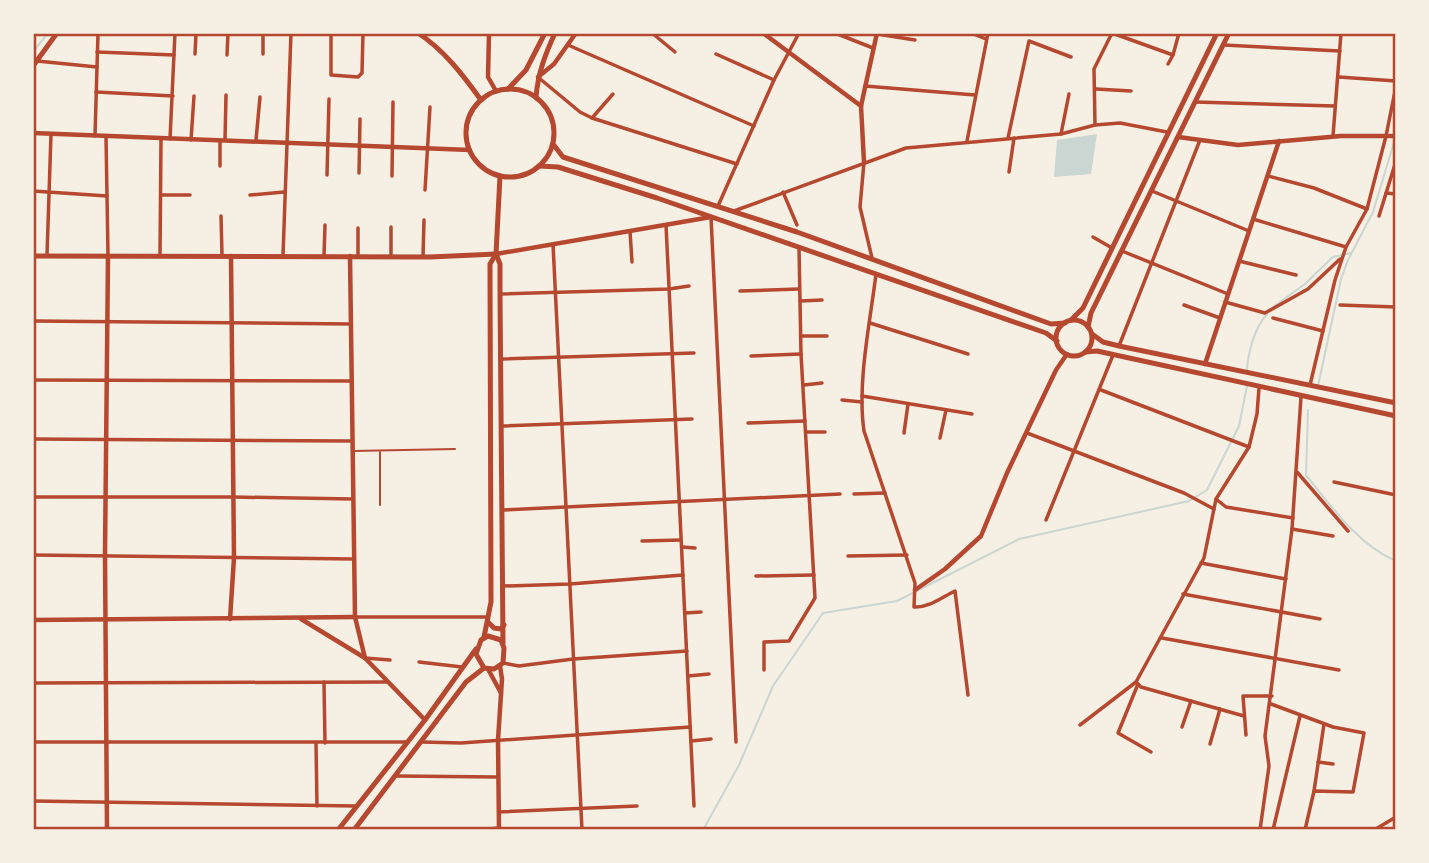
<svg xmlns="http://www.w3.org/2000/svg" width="1429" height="863" viewBox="0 0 1429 863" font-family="Cabin,sans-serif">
	<rect width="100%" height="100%" fill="#f6efe4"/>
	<!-- water -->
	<path fill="#c9d6d2" d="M1097 134 1091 174 1054 177 1057 140Z"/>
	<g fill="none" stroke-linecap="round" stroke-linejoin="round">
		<!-- stream -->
		<g stroke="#c9d6d2" stroke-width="2">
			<path d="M33 52 48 33"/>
			<path d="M1395 134 1396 126"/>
			<path d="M1273 307 1305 284 1333 257 1351 253"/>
			<path d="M1247 370C1248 352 1255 327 1267 314"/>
			<path d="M1318 386 1341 279 1348 260 1373 212 1395 139"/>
			<path d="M1308 410 1306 475C1331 506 1358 545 1396 561"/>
			<path d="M703 830 739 765 773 686 823 613 897 601 1019 539 1189 501 1207 490 1239 426 1247 386"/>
		</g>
		<!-- service -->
		<g stroke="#b5482f" stroke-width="2">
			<path d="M353 451 455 449"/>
			<path d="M380 452V505"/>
		</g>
		<!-- minor -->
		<g stroke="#b5482f" stroke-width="3.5">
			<path d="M331 33V75L358 77 362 73 363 33"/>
			<path d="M652 33 675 52"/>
			<path d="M835 33 873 48"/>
			<path d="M971 33 986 39"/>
			<path d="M877 34 915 40"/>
			<path d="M568 45 754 126"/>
			<path d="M1224 45 1340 51"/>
			<path d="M97 52 174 55"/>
			<path d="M195 54 196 33"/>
			<path d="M263 54V33"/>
			<path d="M716 54 774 80"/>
			<path d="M227 55 228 33"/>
			<path d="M37 61 97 67"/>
			<path d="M1168 64 1173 55"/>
			<path d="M1339 77 1396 81"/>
			<path d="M539 78 580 112 592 118 737 164"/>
			<path d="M865 86 975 95"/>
			<path d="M1096 89 1131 91"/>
			<path d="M96 92 173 96"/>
			<path d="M1195 102 1335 106"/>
			<path d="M592 118 613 94"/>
			<path d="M1095 125 1094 69 1112 33 1173 55 1179 33"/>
			<path d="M1061 134 1069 94"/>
			<path d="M95 136 98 33"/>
			<path d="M1333 136 1341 33"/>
			<path d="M106 137 108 255"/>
			<path d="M1008 138 1029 41 1071 57"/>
			<path d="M170 139 175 33"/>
			<path d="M191 140 194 96"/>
			<path d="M220 140V166"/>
			<path d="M225 140 226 95"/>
			<path d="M256 140 260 97"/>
			<path d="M967 141 988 33"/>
			<path d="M864 162 860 207 872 258"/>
			<path d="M1009 172 1014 138"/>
			<path d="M359 173 360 119"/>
			<path d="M327 175 329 99"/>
			<path d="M392 176 393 102"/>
			<path d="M1268 176 1314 188 1367 209"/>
			<path d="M425 190 430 107"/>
			<path d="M33 191 107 196"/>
			<path d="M1152 191 1249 231"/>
			<path d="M783 192 797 225"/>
			<path d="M1386 193 1396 194"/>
			<path d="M161 195H190"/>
			<path d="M250 195 284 192"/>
			<path d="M718 206 774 80 799 33"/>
			<path d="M734 211 906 148 1061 134 1095 125 1120 123 1167 132"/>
			<path d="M221 216 222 255"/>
			<path d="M1379 216 1396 161"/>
			<path d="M711 217 736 742"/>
			<path d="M1253 219 1346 247"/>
			<path d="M666 225 694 806"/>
			<path d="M630 231 632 262"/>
			<path d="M1093 237 1112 248"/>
			<path d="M553 244 582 830"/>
			<path d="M1395 245 1396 246"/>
			<path d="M1122 251 1228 294"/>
			<path d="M47 255 51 134"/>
			<path d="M160 255 161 139"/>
			<path d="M283 255 291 33"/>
			<path d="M324 256 325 225"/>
			<path d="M358 257V228"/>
			<path d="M391 257V227"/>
			<path d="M423 257 424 220"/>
			<path d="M1239 261 1296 275"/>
			<path d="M876 274C870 323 857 383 864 431L915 583 914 607C929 608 942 597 955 591L968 695"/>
			<path d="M740 291 799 289"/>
			<path d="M500 294 669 289 689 286"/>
			<path d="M800 301 822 300"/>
			<path d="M1225 302 1265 313 1308 289 1340 259"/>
			<path d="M1184 305 1220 318"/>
			<path d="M1340 305 1396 307"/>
			<path d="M1273 318 1323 331"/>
			<path d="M33 321 351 324"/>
			<path d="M870 323 968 354"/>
			<path d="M801 336H827"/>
			<path d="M1119 346 1200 140"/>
			<path d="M751 356 801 354"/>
			<path d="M501 359 694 353"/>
			<path d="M33 380 352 381"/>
			<path d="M804 385 822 383"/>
			<path d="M1310 385 1335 280 1346 247 1367 209 1386 136 1396 86"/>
			<path d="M1101 390 1249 447"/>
			<path d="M862 396 972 414"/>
			<path d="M842 400 862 402"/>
			<path d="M748 423 805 421"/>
			<path d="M502 426 692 419"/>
			<path d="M806 432H825"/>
			<path d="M904 433 908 404"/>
			<path d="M1027 433 1184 493 1214 509"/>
			<path d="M940 438 946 410"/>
			<path d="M33 439 352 441"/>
			<path d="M1297 472 1348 531"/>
			<path d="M1334 482 1396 495"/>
			<path d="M854 494 885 493"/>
			<path d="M33 497H233L353 499"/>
			<path d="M1216 499 1226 507 1293 518"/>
			<path d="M503 510 840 494"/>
			<path d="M1046 520 1113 355"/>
			<path d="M1292 529 1333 536"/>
			<path d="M642 541 681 540"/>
			<path d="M682 547 695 548"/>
			<path d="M33 555 354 559"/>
			<path d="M848 556 907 555"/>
			<path d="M1201 563 1286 579"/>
			<path d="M756 576 814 575"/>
			<path d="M504 586 570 584 683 575"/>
			<path d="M1183 594 1320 619"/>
			<path d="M685 613 701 612"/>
			<path d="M355 617H488"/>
			<path d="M1162 638 1339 670"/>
			<path d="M365 658 390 660"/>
			<path d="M419 662 462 667"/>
			<path d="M503 663 519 666 573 659 687 651"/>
			<path d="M764 670V642L789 641 815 598 801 354 799 247"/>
			<path d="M688 676 709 674"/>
			<path d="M324 682 325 743"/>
			<path d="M1136 682 1141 687 1244 716"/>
			<path d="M33 683 388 682"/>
			<path d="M1138 684 1118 733 1151 752"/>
			<path d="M1271 704 1333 727 1364 733 1353 792 1314 791 1305 830"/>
			<path d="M1080 725 1136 682 1204 558 1216 499 1249 447 1257 414 1259 388"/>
			<path d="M1182 727 1191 701"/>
			<path d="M1246 735 1243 696H1272"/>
			<path d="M691 741 711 739"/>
			<path d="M33 742H407"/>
			<path d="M422 742 461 743 690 727"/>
			<path d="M316 743 317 806"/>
			<path d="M1210 744 1220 709"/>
			<path d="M1318 762 1333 764"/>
			<path d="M396 776 498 777"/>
			<path d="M1314 791 1324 724"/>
			<path d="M33 801 356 806"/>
			<path d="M499 812 637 806"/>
			<path d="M479 830 499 828"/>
			<path d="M1260 830 1269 766 1265 736 1292 529 1301 397"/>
			<path d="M1273 830 1300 716"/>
			<path d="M1374 830 1396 817"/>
		</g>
		<!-- tertiary -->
		<g stroke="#b5482f" stroke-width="4.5">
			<path d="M489 33 488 77 496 91"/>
			<path d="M763 33 861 106"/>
			<path d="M538 77 554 64 576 33"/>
			<path d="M33 133 470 150"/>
			<path d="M1178 137 1238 145 1341 136H1396"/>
			<path d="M864 162 861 106 877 33"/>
			<path d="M496 254 711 217"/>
			<path d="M350 256 355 617 365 658 425 720"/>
			<path d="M1205 364 1279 141"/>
			<path d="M915 590 945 569 981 536 1007 473 1056 370 1067 354"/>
			<path d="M230 619 234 558 231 256"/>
			<path d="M301 619 365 658"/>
			<path d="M33 620 355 617"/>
			<path d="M488 669 501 693"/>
			<path d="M107 830 105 554 108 256"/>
			<path d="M499 830 498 740 502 679 500 666"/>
		</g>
		<!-- secondary -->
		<g stroke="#b5482f" stroke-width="5">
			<path d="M33 66 57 33"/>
			<path d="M508 89 526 70 545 33"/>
			<path d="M536 97C538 73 545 55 555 33"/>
			<path d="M496 254 500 264V294L503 643"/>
			<path d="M33 256 430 257 496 254"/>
			<path d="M1071 320 1083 308 1217 33"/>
			<path d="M1088 327 1091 313 1229 33"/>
			<path d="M488 622 494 628 501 629 504 625"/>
			<path d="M488 636 501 640 504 648 503 663 494 669 484 668 476 654 481 640Z"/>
			<path d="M484 637 491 602 490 264 496 254 500 176"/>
			<path d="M338 830 425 720 476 649"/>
			<path d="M354 830 466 682 484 668"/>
		</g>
		<!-- primary -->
		<g stroke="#b5482f" stroke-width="5">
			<path d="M418 33C444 50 463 75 481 100"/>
			<circle cx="510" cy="133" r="44"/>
			<path d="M553 144 563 157 797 232 1051 324 1065 323"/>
			<path d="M539 166 558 167 657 198 1046 333 1057 341"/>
			<circle cx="1074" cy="338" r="18"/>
			<path d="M1092 334 1103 342 1119 346 1396 403"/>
			<path d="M1085 352 1097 351 1396 416"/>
		</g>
	</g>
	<!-- border -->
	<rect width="1429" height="863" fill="none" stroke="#f6efe4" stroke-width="70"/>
	<rect x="35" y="35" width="1359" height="793" fill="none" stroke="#b5482f" stroke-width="2.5"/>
</svg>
